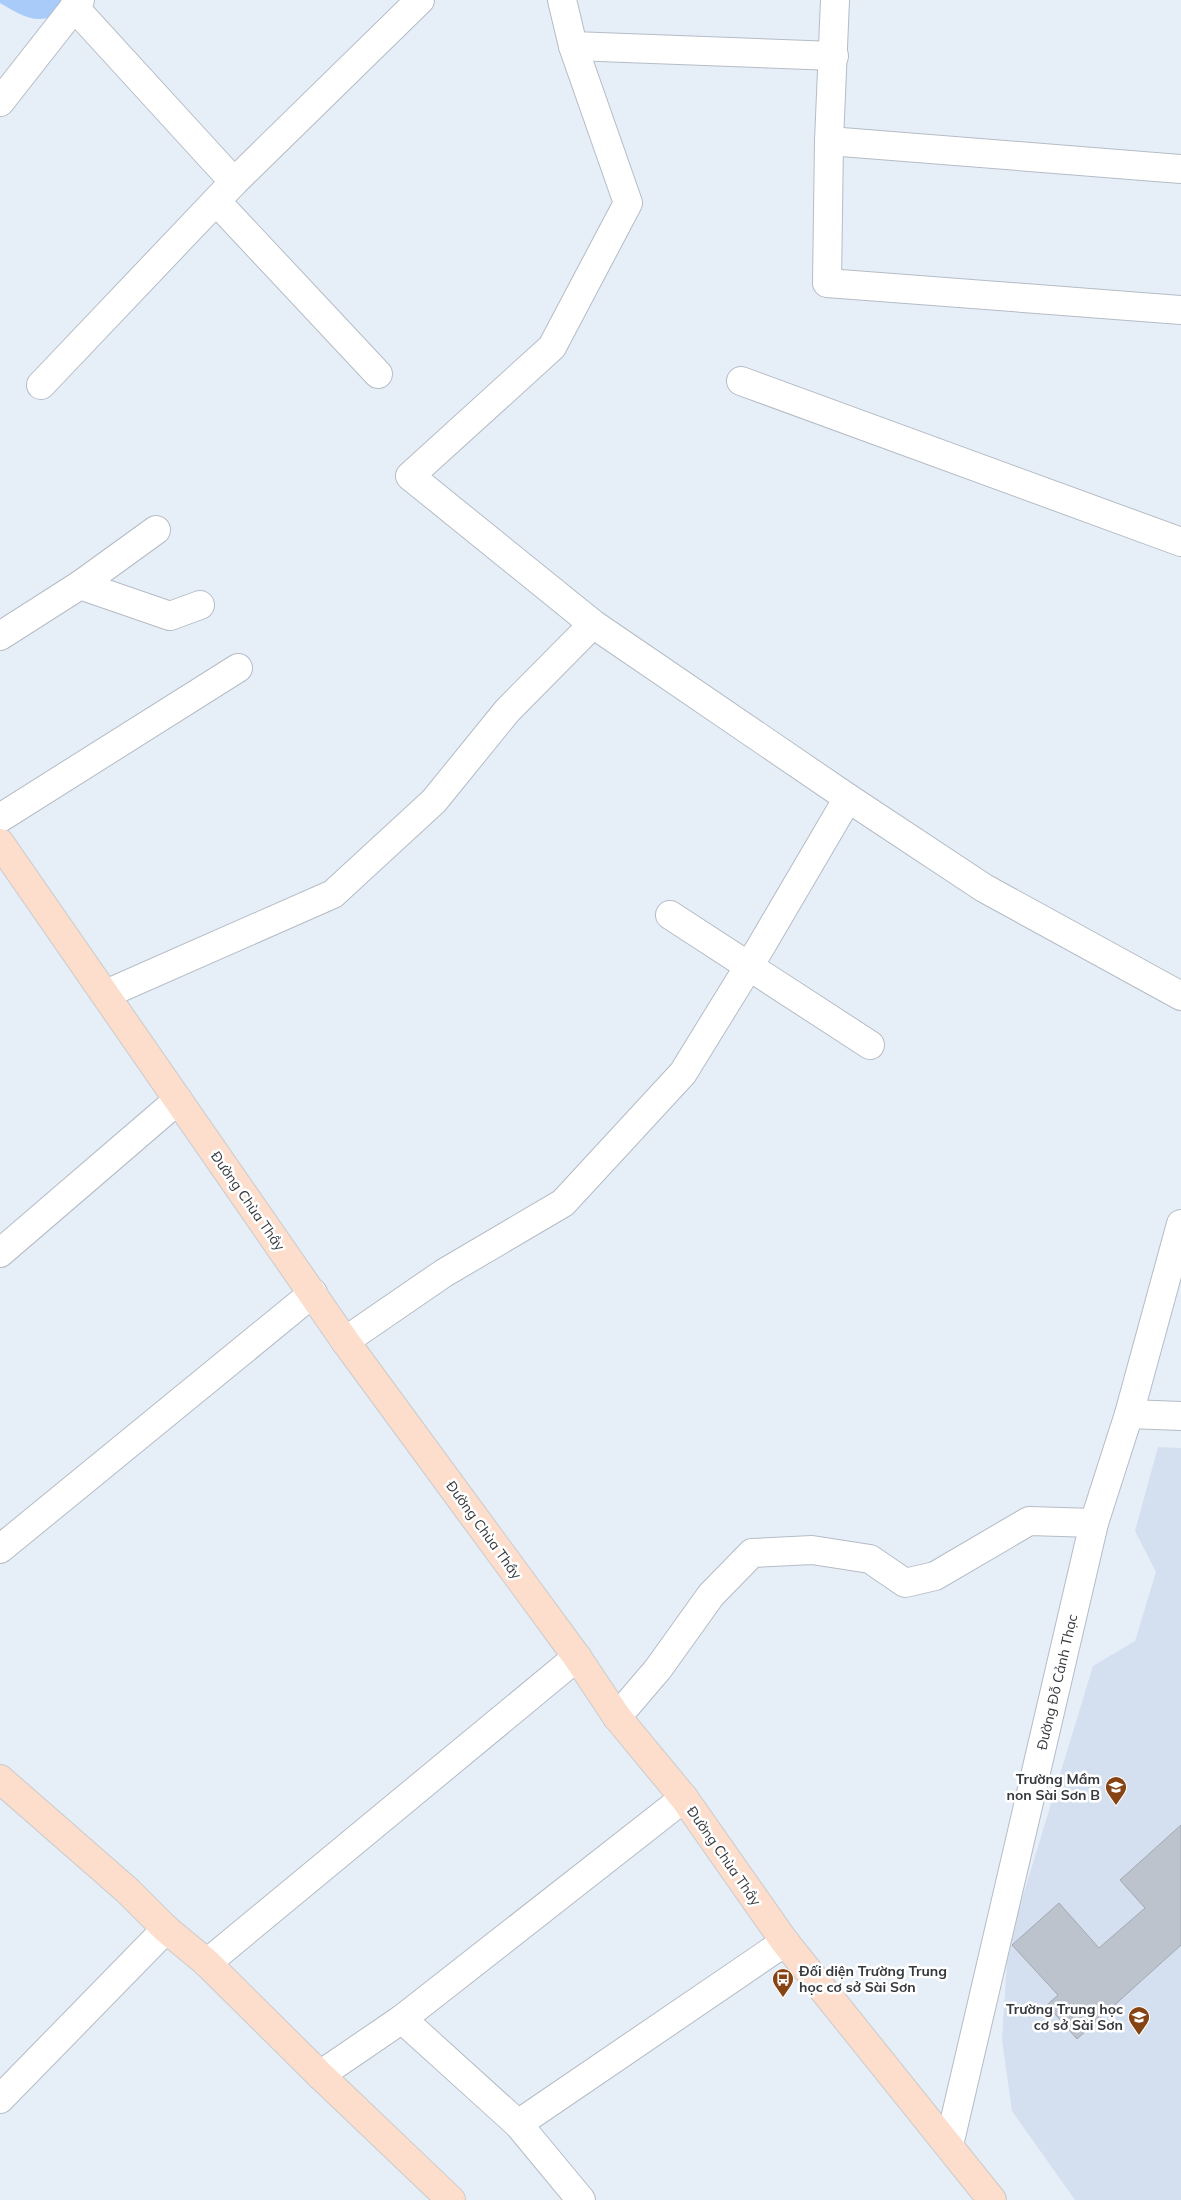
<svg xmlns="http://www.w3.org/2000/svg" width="1181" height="2200" viewBox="0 0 1181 2200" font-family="Mulish,sans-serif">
	<rect width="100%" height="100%" fill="#e6eef8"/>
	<!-- built -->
	<path fill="#d4e0f0" d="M1158 1447 1181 1448V2200H1075L1012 2111 1002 2040 1008 1945 1093 1666 1135 1641 1156 1572 1135 1531Z"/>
	<!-- water -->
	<path fill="#a8cbfa" d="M0 0H69C64 4 60 11 55 14 37 27 16 12 0 3Z"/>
	<!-- building -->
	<path fill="#bcc3cd" stroke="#a1a8b2" d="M1181 1825V1945L1077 2039 1047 2005 1058 1995 1012 1945 1059 1903 1099 1948 1145 1908 1120 1880Z"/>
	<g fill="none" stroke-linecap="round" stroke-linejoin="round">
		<!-- minor casing -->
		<g stroke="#b5bcc6" stroke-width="30">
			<g id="minor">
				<path d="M562 0 573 46 628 203 552 347 410 476 593 624 848 798 984 888 1181 996"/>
				<path d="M835 0 829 141 827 283 1181 310"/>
				<path d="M74 7 234 182 420 0"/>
				<path d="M573 46 834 56"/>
				<path d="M0 102 80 0"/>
				<path d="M829 141 1181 169"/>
				<path d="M216 201 378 374"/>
				<path d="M741 381 1181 542"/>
				<path d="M41 385 234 182"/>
				<path d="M80 585 156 530"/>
				<path d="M0 636 80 585 170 616 200 605"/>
				<path d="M0 818 238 668"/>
				<path d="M670 915 870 1045"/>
				<path d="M106 994 333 894 434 801 507 711 593 624"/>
				<path d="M0 1253 178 1100"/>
				<path d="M345 1341 444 1273 563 1203 683 1073 760 948 848 798"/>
				<path d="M1129 1414 1181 1416"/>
				<path d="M0 1549 313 1293"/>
				<path d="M617 1717 658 1669 711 1595 752 1553 812 1550 870 1559 905 1583 935 1576 1029 1521 1094 1523"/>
				<path d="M207 1963 577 1657"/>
				<path d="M402 2019 518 2124 581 2200"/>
				<path d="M320 2075 402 2019 684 1798"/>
				<path d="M0 2099 166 1929"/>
				<path d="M518 2124 785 1942"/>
				<path d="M949 2145 1094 1523 1129 1414 1181 1224"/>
			</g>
		</g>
		<!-- major casing -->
		<g stroke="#cacbcc" stroke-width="30">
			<g id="major">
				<path d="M0 843 345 1341 577 1657 617 1717 684 1798 785 1942 992 2200"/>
				<path d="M0 1779 128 1891 166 1929 207 1963 320 2075 451 2200"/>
			</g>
		</g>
		<!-- minor -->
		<use href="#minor" stroke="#fff" stroke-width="28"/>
		<!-- major -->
		<use href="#major" stroke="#fdddcb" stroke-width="28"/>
	</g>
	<!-- icons -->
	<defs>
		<g id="school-pin" transform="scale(1.125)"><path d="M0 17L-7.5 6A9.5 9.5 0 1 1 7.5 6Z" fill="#864314" stroke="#fff"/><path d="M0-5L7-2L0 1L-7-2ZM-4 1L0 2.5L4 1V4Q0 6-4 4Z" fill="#fff"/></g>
		<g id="bus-pin" transform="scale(1.125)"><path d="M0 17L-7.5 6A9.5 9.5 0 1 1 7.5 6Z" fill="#864314" stroke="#fff"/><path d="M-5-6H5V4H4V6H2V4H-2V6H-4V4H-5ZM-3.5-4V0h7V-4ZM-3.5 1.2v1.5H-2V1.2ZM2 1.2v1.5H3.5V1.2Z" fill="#fff"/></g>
	</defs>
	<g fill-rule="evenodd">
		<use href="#school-pin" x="1116" y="1787"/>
		<use href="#bus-pin" x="783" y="1979"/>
		<use href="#school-pin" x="1139" y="2017"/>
	</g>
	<g text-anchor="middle" stroke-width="5" stroke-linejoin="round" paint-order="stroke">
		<!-- street labels -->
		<g font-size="14" fill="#35383c" stroke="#fff">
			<text transform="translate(248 1201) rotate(55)" y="5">Đường Chùa Thầy</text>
			<text transform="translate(484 1530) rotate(54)" y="5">Đường Chùa Thầy</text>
			<text transform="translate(1057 1682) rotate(-77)" y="5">Đường Đỗ Cảnh Thạc</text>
			<text transform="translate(724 1856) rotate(55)" y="5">Đường Chùa Thầy</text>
		</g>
		<!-- poi labels -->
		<g font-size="14" font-weight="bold" fill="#35383c" stroke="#fff" text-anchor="end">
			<text x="1100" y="1784">Trường Mầm<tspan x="1100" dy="16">non Sài Sơn B</tspan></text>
			<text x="799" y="1976" text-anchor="start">Đối diện Trường Trung<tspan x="799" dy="16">học cơ sở Sài Sơn</tspan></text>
			<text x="1123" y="2014">Trường Trung học<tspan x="1123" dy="16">cơ sở Sài Sơn</tspan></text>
		</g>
	</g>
</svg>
